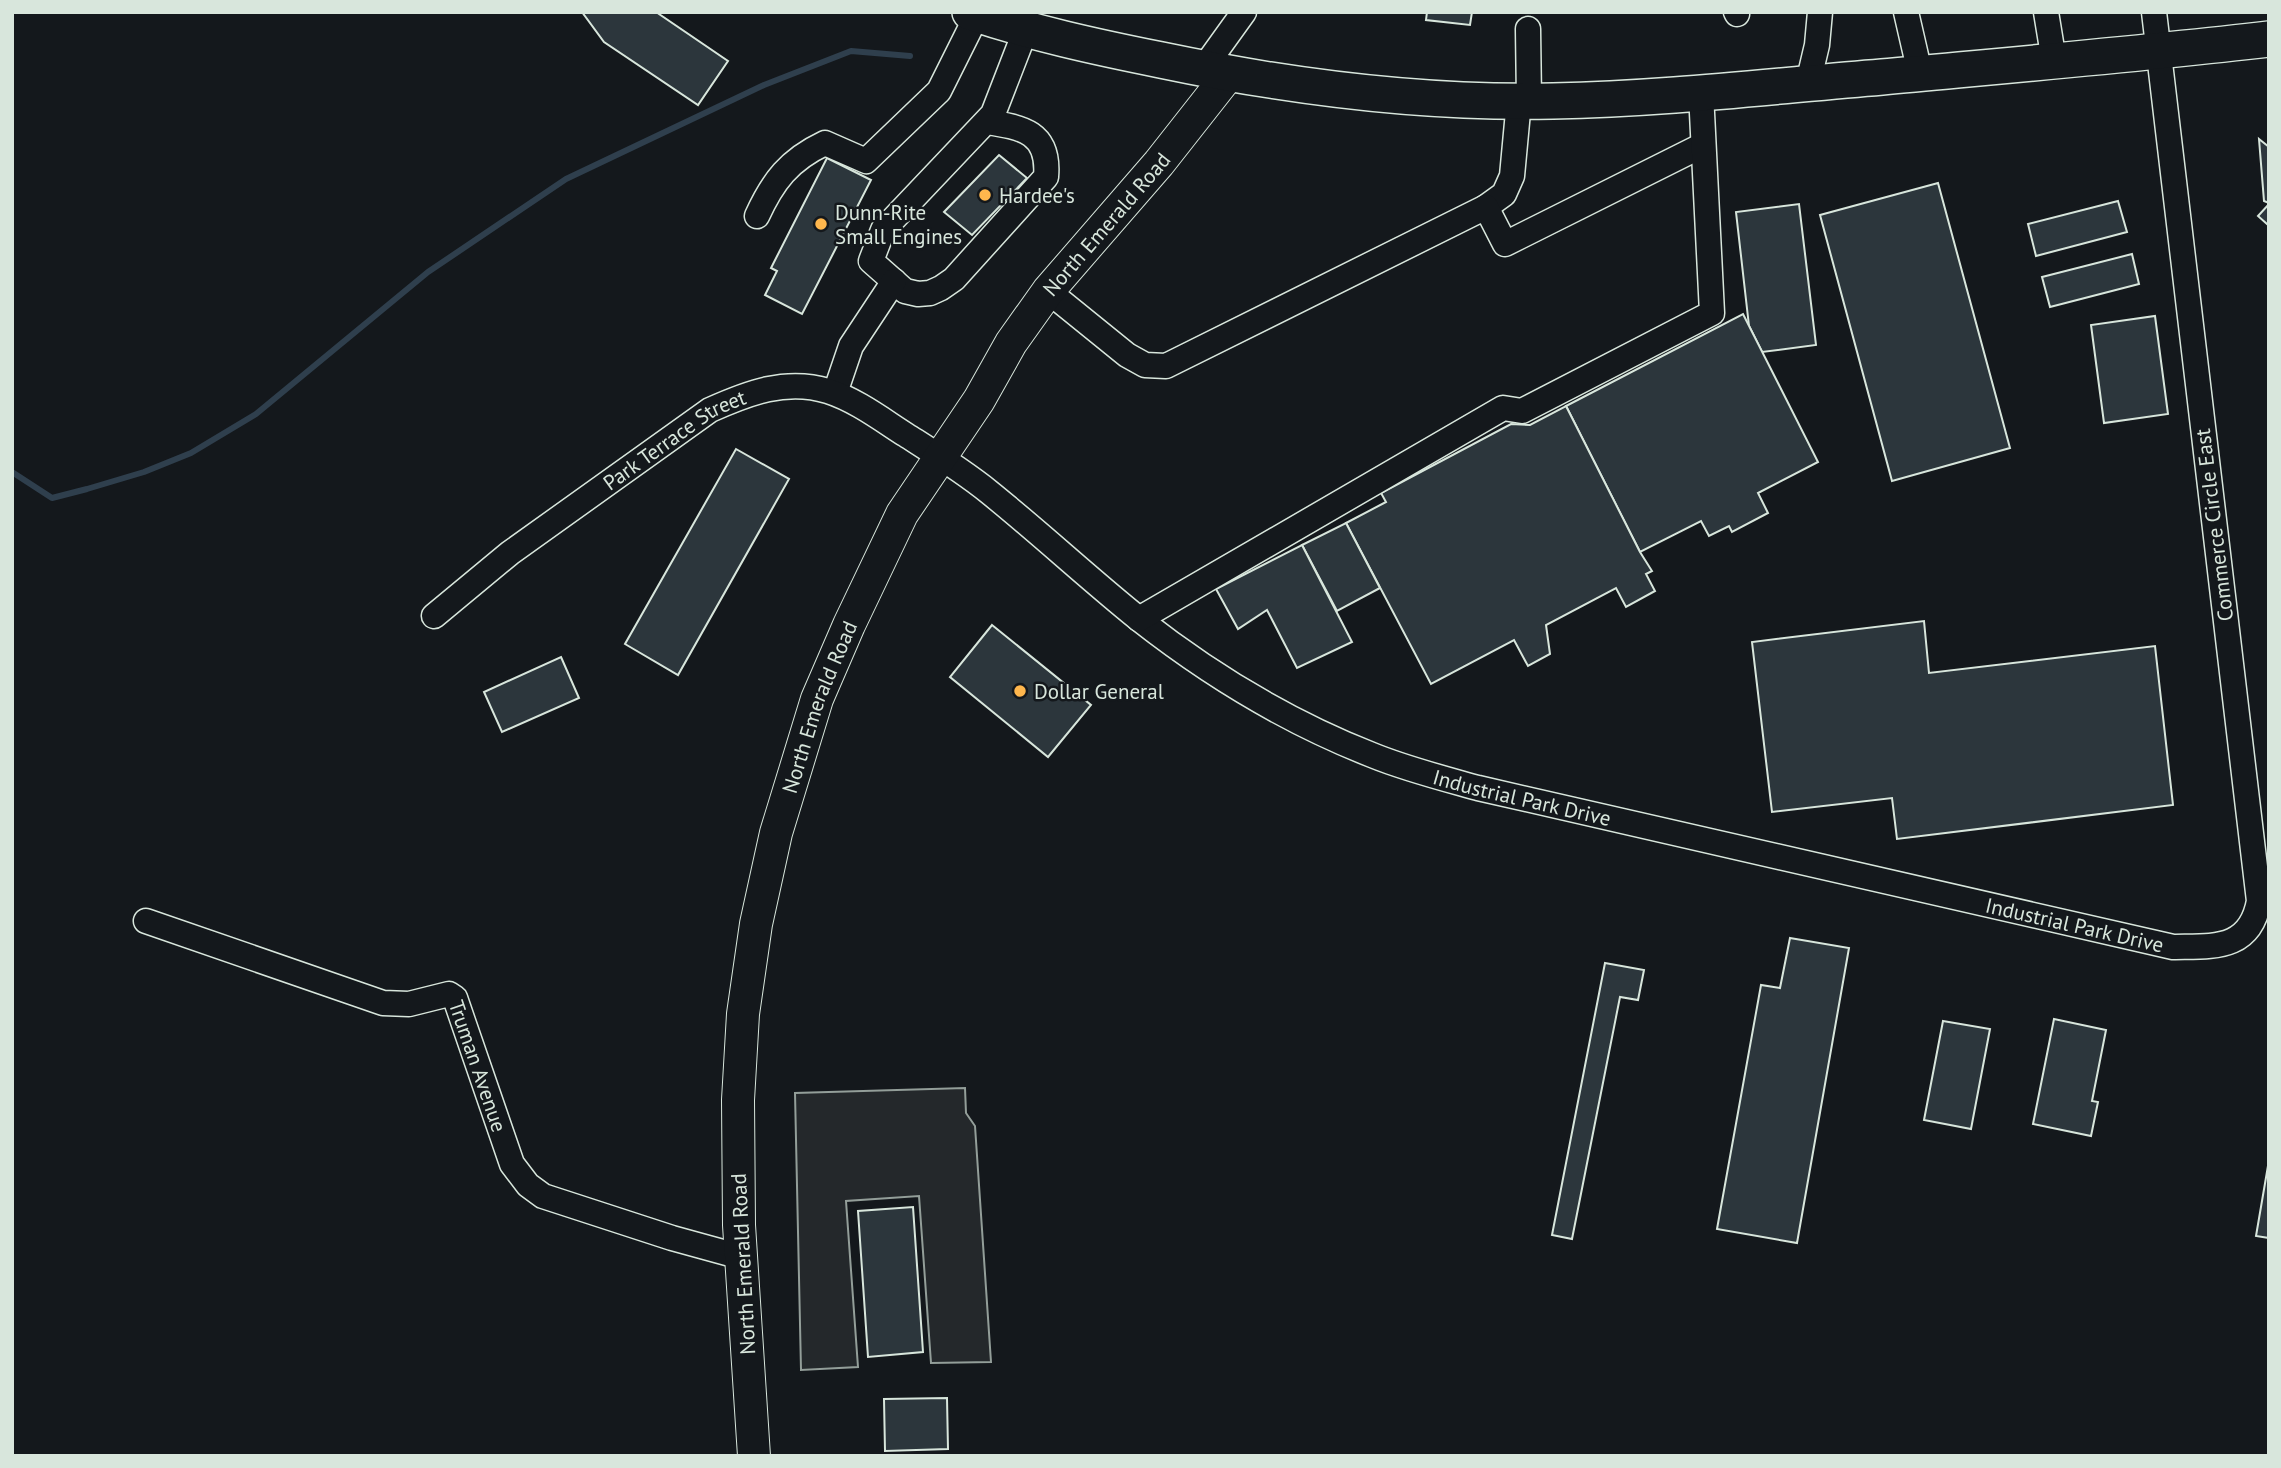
<svg xmlns="http://www.w3.org/2000/svg" width="2281" height="1468" font-family="'PT Sans',sans-serif">
<style>
.parking{fill:#24282b;stroke:#939e99;stroke-width:2}
.lines{fill:none;stroke-linecap:round;stroke-linejoin:round}
.stream{stroke:#2f3f4d;stroke-width:6}
.building{fill:#2c363c;stroke:#d8e6dc;stroke-width:2}
.minor-casing{stroke:#d8e6dc;stroke-width:27}
.major-casing{stroke:#d8e6dc;stroke-width:34}
.highway-casing{stroke:#d8e6dc;stroke-width:38}
.minor{stroke:#14181c;stroke-width:24}
.major{stroke:#14181c;stroke-width:32}
.highway{stroke:#14181c;stroke-width:35}
.poi-dot{fill:#ffb74d;stroke:#14181c;stroke-width:2.5}
.labels{text-anchor:middle;dominant-baseline:central;stroke-width:5;stroke-linejoin:round;paint-order:stroke}
.poi-label{font-size:21px;fill:#d8e6dc;stroke:#14181c;text-anchor:start}
.street-label{font-size:21px;fill:#d8e6dc;stroke:#14181c}
</style>
<rect width="100%" height="100%" fill="#14181c"/>
<!-- parking -->
<polygon class="parking" points="965,1088 966,1113 975,1126 991,1362 931,1363 919,1196 846,1201 858,1367 801,1370 795,1093"/>
<g class="lines">
<!-- stream -->
<polyline class="stream" points="12,472 52,498 87,489 144,472 191,453 256,414 428,272 566,179 764,85 851,51 910,56"/>
</g>
<!-- building -->
<g class="building">
<polygon points="582,12 656,12 728,61 698,105 604,42"/>
<polygon points="1427,12 1472,12 1470,25 1426,20"/>
<polygon points="2259,139 2269,147 2269,203 2264,201"/>
<polygon points="999,155 1027,178 972,235 944,212"/>
<polygon points="827,158 871,180 802,314 765,295 777,271 771,268"/>
<polygon points="1938,183 2010,448 1892,481 1820,215"/>
<polygon points="2118,201 2127,232 2036,256 2028,224"/>
<polygon points="1799,204 1816,345 1762,352 1749,326 1736,212"/>
<polygon points="2269,204 2269,223 2267,224 2258,216"/>
<polygon points="2132,254 2139,284 2050,307 2042,277"/>
<polygon points="1743,314 1818,462 1758,493 1768,513 1732,532 1729,526 1709,536 1701,521 1640,552 1566,406"/>
<polygon points="2155,316 2168,414 2104,423 2091,325"/>
<polygon points="1566,406 1640,552 1652,571 1646,574 1655,591 1626,607 1616,588 1546,625 1550,654 1528,666 1514,640 1431,684 1346,523 1386,502 1381,493 1511,424 1530,425"/>
<polygon points="736,449 789,479 678,675 625,644"/>
<polygon points="1346,523 1380,588 1337,611 1302,545"/>
<polygon points="1302,545 1352,642 1297,668 1267,610 1238,629 1216,589"/>
<polygon points="1924,621 1929,673 2155,646 2173,805 1897,839 1892,798 1772,812 1752,642"/>
<polygon points="992,625 1091,705 1048,757 950,677"/>
<polygon points="561,657 579,698 502,732 484,692"/>
<polygon points="1790,938 1849,948 1797,1243 1717,1229 1761,985 1780,988"/>
<polygon points="1605,963 1644,970 1638,1000 1620,997 1572,1239 1552,1235"/>
<polygon points="2054,1019 2106,1030 2092,1101 2098,1102 2091,1136 2033,1124"/>
<polygon points="1943,1021 1990,1029 1971,1129 1924,1120"/>
<polygon points="2269,1160 2269,1238 2256,1236"/>
<polygon points="913,1207 923,1352 868,1357 858,1211"/>
<polygon points="947,1398 948,1449 885,1451 884,1399"/>
</g>
<g class="lines">
<defs>
<g id="minor">
<polyline points="1736,12 1737,14"/>
<polyline points="1906,12 1920,73"/>
<polyline points="2046,12 2054,61"/>
<polyline points="1528,29 1529,101"/>
<polyline points="1203,69 1244,12"/>
<polyline points="1808,83 1817,45 1820,12"/>
<path d="M986 122C1022 127 1050 132 1046 177L954 279 941 288 930 293 918 294 905 291 871 261 883 230 993 114 1026 29"/>
<polyline points="1486,207 1504,194 1512,176 1519,101"/>
<path d="M757 216C773 181 789 160 825 143L866 161 939 91 977 15"/>
<polyline points="1048,291 1127,355 1145,365 1166,366 1486,207 1505,244 1703,145"/>
<polyline points="835,393 851,346 894,281"/>
<path id="s1" d="M434 616 510 553 710 410C748 393 786 378 828 391 856 400 881 419 906 435 934 453 963 471 989 492 1040 533 1088 578 1139 619 1209 674 1288 722 1372 755 1406 769 1442 778 1478 788L2173 947C2213 946 2250 951 2259 901L2154 12"/>
<polyline points="1139,619 1503,408 1522,411 1712,313 1701,93"/>
<path id="s2" d="M146 921 383 1003 409 1004 449 994 455 998 512 1164 528 1185 543 1196 672 1238 741 1257"/>
</g>
<g id="major">
<path id="s3" d="M754 1456 739 1225 738 1100 743 1014 756 924 776 833 817 699 849 625 902 514 979 400 1011 343 1048 291 1159 163 1229 74"/>
</g>
<path id="highway" d="M970 12C1032 33 1096 47 1161 60 1290 87 1422 104 1553 101 1663 99 1773 86 1882 77 2011 65 2140 54 2269 39"/>
</defs>
<!-- minor casing -->
<use href="#minor" class="minor-casing"/>
<!-- major casing -->
<use href="#major" class="major-casing"/>
<!-- highway casing -->
<use href="#highway" class="highway-casing"/>
<!-- minor -->
<use href="#minor" class="minor"/>
<!-- major -->
<use href="#major" class="major"/>
<!-- highway -->
<use href="#highway" class="highway"/>
</g>
<!-- markers -->
<g class="poi-dot">
<circle cx="985" cy="195" r="7"/>
<circle cx="821" cy="224" r="7"/>
<circle cx="1020" cy="691" r="7"/>
</g>
<g class="labels">
<!-- poi labels -->
<g class="poi-label">
<text x="999" y="195">Hardee's</text>
<text x="835" y="212">Dunn-Rite<tspan x="835" dy="24">Small Engines</tspan></text>
<text x="1034" y="691">Dollar General</text>
</g>
<!-- street labels -->
<g class="street-label">
<text stroke="none"><textPath href="#s3" startOffset="1326">North Emerald Road</textPath></text>
<text stroke="none"><textPath href="#s1" startOffset="299">Park Terrace Street</textPath></text>
<text transform="translate(2214 525) rotate(-97)">Commerce Circle East</text>
<text stroke="none"><textPath href="#s3" startOffset="760">North Emerald Road</textPath></text>
<text stroke="none"><textPath href="#s1" startOffset="1281">Industrial Park Drive</textPath></text>
<text stroke="none"><textPath href="#s1" startOffset="1848">Industrial Park Drive</textPath></text>
<text stroke="none"><textPath href="#s2" startOffset="397">Truman Avenue</textPath></text>
<text transform="translate(743 1264) rotate(-93)">North Emerald Road</text>
</g>
</g>
<!-- border -->
<rect width="2281" height="1468" fill="none" stroke="#d8e6dc" stroke-width="28"/>
</svg>
